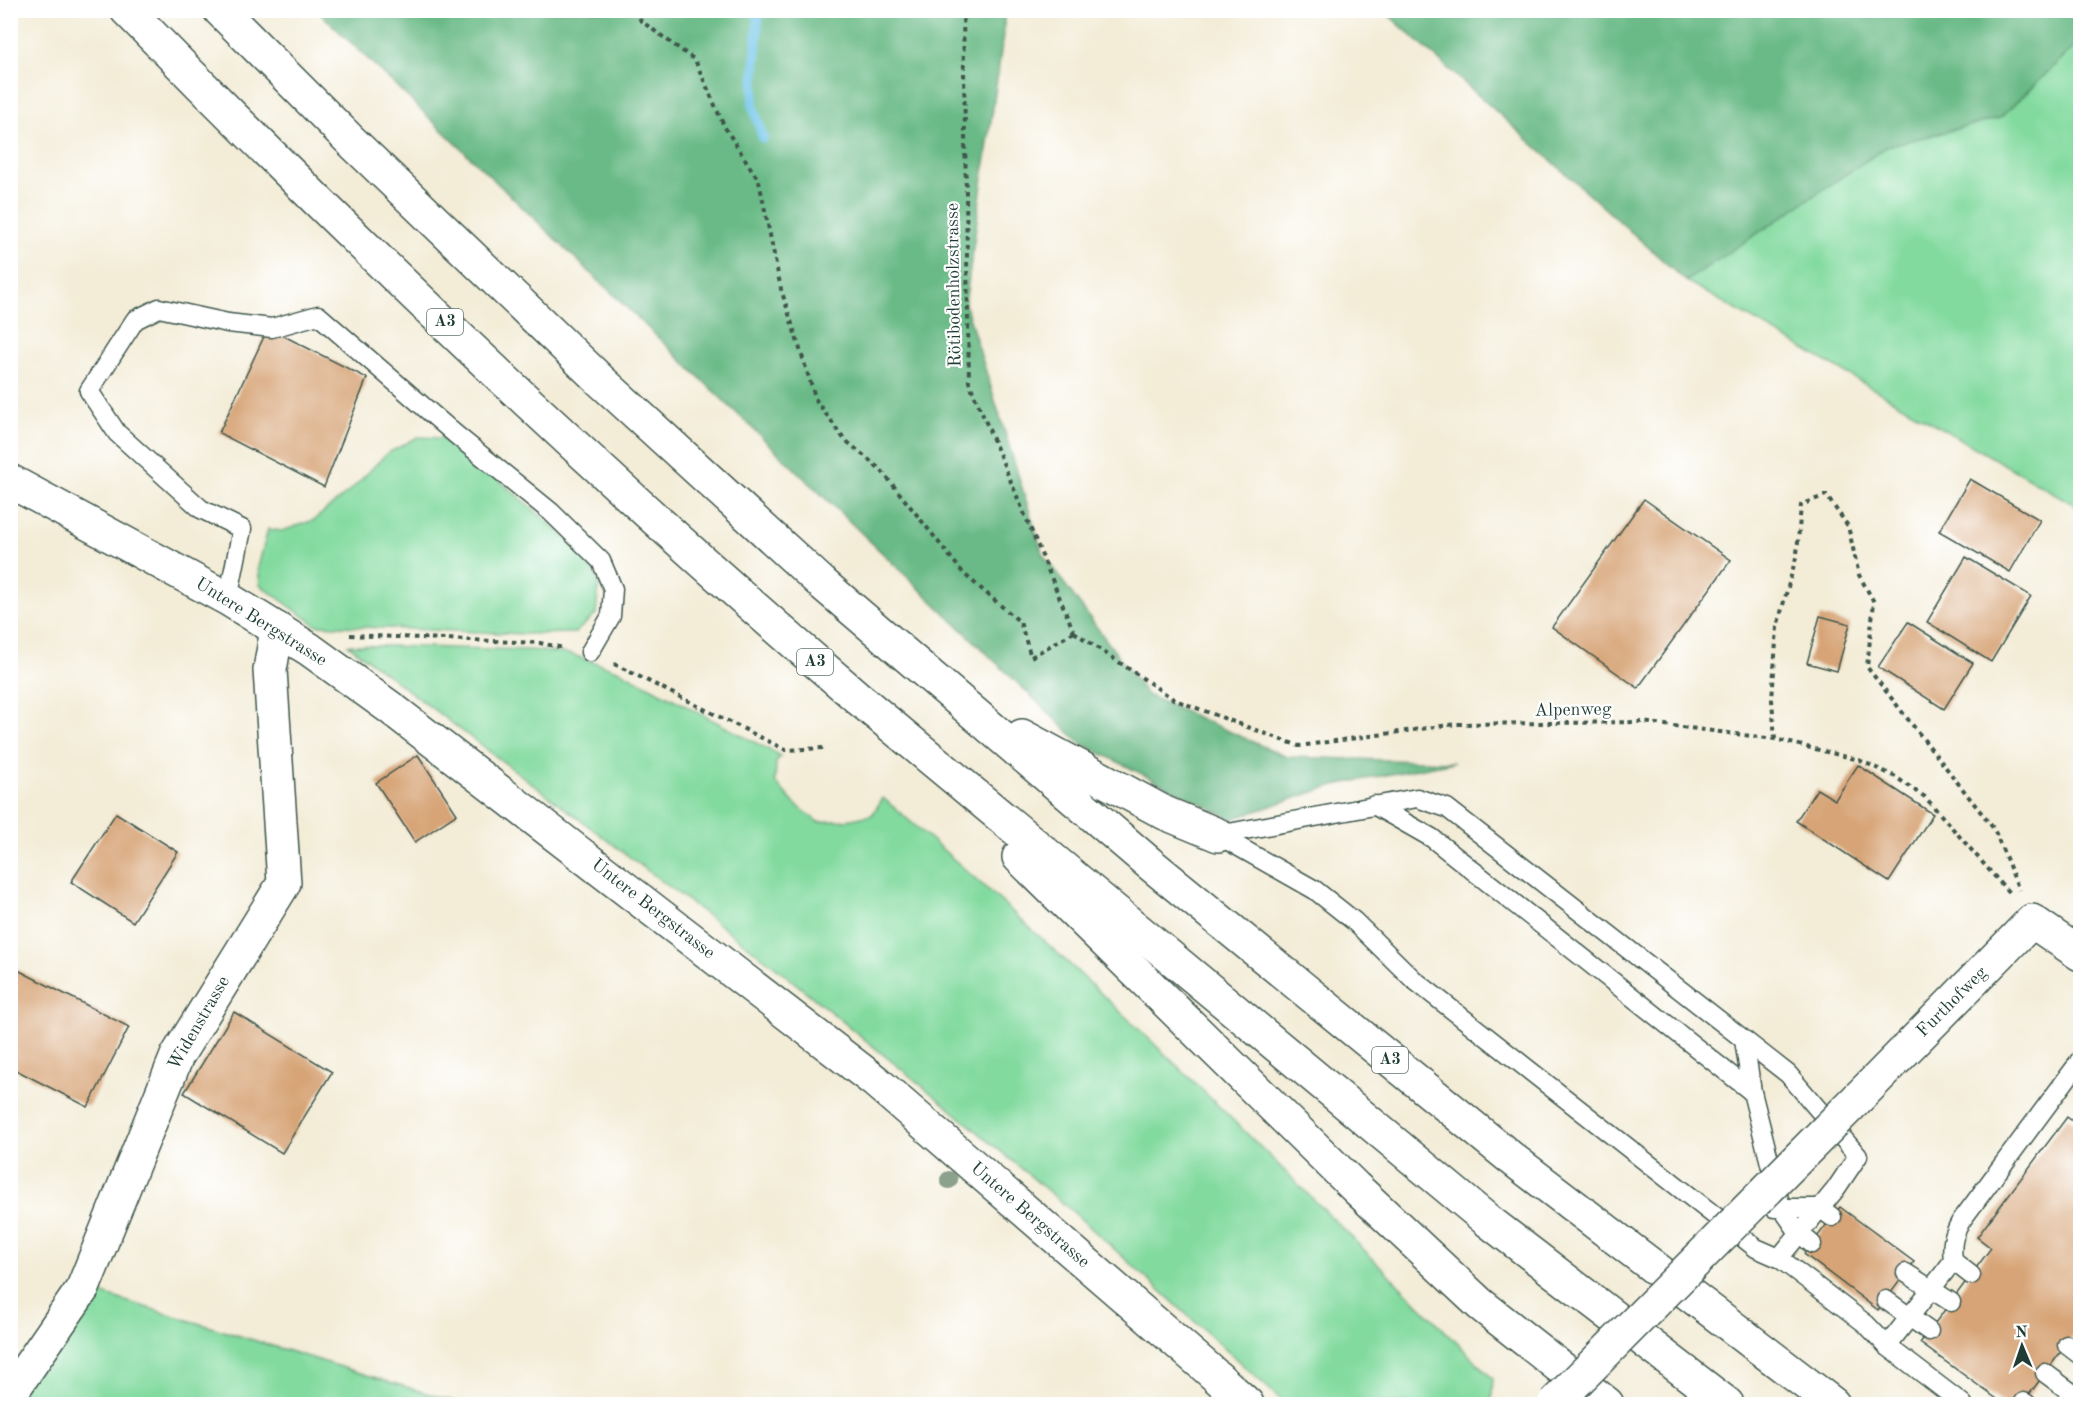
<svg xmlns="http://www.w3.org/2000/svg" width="2091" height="1415" font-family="'Old Standard TT',serif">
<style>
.green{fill:#82da9f;stroke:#508c6a;stroke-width:1.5}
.forest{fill:#69ba86;stroke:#447c5d;stroke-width:1.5}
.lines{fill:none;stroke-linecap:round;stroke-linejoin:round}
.stream{stroke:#6ac3e8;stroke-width:10}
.building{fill:#d7a477}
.lane-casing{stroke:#3f574c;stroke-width:21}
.street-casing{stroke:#3f574c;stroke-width:36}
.secondary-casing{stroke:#3f574c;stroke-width:36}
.highway-casing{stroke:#3f574c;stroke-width:36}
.path{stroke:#3f574c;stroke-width:4;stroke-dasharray:4.5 4.5;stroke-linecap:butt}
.lane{stroke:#fff;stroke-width:18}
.street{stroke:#fff;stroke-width:33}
.secondary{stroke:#fff;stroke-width:33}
.highway{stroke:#fff;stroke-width:33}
.street-bridge-casing{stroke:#3f574c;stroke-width:36;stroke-linecap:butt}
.street-bridge{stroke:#fff;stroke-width:33}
.tree{fill:#8ca18c}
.labels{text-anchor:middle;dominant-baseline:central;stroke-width:4.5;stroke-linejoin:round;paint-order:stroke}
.shield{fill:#fff;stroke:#627771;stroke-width:1.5}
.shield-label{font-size:16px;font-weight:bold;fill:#1f3d34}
.street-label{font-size:18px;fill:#1f3d34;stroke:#fff}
</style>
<rect width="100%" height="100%" fill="#fff"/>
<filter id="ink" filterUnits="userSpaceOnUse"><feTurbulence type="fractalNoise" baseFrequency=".0167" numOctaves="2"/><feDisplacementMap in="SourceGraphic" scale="12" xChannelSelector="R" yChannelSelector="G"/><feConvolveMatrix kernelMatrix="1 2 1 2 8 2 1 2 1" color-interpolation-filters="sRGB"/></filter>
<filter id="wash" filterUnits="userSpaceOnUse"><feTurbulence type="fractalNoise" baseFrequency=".008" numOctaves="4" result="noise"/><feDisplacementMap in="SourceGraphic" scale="24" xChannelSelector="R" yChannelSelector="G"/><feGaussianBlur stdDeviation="1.35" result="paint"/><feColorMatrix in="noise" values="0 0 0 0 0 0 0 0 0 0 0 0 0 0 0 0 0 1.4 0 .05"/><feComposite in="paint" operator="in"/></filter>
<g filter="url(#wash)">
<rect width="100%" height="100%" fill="#f3ecd7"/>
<!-- green -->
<g class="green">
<polygon points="2080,41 2080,508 1686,281 1888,146 2000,118"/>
<polygon points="418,437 443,438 467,452 556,529 586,559 599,583 596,614 575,633 525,634 316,625 260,585 258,567 268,529 282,531 314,520 353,488 386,454"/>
<path d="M348 645 530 650 570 654 620 671 781 756 776 762 775 782 794 803 818 822 847 820 872 815 883 798C1097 980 1295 1180 1493 1379L1491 1404H1286L1072 1211 943 1103 773 965Z"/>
<polygon points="83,1288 462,1404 11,1404"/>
</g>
<!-- forest -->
<g class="forest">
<polygon points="2080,10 2080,41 2000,118 1888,146 1686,281 1384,11"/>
<polygon points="318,11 1004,11 1004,30 965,304 1043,555 1147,695 1287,757 1454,762 1335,785 1232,819 1080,743"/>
</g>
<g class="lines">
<!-- stream -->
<polyline class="stream" points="754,10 758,18 753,106 763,138"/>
</g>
<g id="blocks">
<!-- building -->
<g class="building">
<polygon points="268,328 367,378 324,487 219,433"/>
<polygon points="1970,479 2040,520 2010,572 1939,531"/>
<polygon points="1644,499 1731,560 1638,688 1552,627"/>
<polygon points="1966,557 2031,596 1991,662 1927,622"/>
<polygon points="1820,616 1850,624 1837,671 1807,663"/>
<polygon points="1908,622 1973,663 1944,709 1878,667"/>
<polygon points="418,755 457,814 415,842 376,783"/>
<polygon points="1858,765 1933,814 1889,882 1796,821 1817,789 1835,800"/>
<polygon points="116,813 178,852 133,922 71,882"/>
<polygon points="10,966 129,1027 88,1107 10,1067"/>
<polygon points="234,1012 332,1072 282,1153 184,1093"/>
<polygon points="2067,1117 2080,1127 2080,1326 2022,1404 2004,1404 1920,1343 1991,1248 1977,1237"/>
<polygon points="1840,1207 1914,1262 1878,1310 1804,1254"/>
</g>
</g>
</g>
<g filter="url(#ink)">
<use href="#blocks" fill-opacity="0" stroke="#3f574c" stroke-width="1.5"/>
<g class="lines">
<defs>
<g id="lane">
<polyline points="228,599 242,529 201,509 117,433 89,391 135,320 159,308 228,323 272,328 318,315 455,434 551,512 601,561 613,589 611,616 590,652"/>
<polyline points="1374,805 1432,838 1752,1092 1781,1207 1799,1233 1812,1244"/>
<polyline points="1218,835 1315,890 1354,921 1413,979 1756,1248 1779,1258 1866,1324 1887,1346 1963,1404"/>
<polyline points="1218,835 1417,798 1447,808 1788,1074 1858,1156 1835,1190 1779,1258"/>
<polyline points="1744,1040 1752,1092"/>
<polyline points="1774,1208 1820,1208 1832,1217"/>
<polyline points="1953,1261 1971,1275"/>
<polyline points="1906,1273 1951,1302"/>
<polyline points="1886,1300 1929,1331"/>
<polyline points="2067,1345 2080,1355"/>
<path d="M1887 1346 1953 1261C1951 1245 1953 1235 1961 1221L2080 1061"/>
<polyline points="2045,1373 2080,1399"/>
<polyline points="2024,1402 2027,1404"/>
</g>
<g id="street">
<polyline points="1873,1083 2032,921 2080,954"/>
<polyline points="10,1394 83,1288 177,1056 284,883 270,670 277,629"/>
</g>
<polyline id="secondary" points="10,481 228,599 309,649 392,709 875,1081 1207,1368 1247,1404"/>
<g id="highway">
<path d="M127 10C361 249 604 480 858 698L1487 1220 1727 1404"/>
<polyline points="220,10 351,141 600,380 824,585 1149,863 1511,1158 1833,1404"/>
<polyline points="1022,736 1165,813 1218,835"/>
<polyline points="1019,857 1355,1187 1480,1304 1607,1404"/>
</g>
</defs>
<!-- lane casing -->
<use href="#lane" class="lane-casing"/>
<!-- street casing -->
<use href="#street" class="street-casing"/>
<!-- secondary casing -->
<use href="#secondary" class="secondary-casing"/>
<!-- highway casing -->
<use href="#highway" class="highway-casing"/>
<!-- path -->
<g class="path">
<polyline points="635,10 641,21 695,60 724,126 759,181 781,289 816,400 844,439 881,470 964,574 1020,622 1031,657 1074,632"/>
<polyline points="963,10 969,382 1074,632"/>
<polyline points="1074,632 1175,700 1299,746 1456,724 1642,722 1775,739 1859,760 1894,776 1925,797 2011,895"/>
<polyline points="350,635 540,643 564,648"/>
<polyline points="614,664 786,750 824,748"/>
<polyline points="1775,739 1772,700 1777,627 1797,554 1801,505 1826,495 1848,526 1859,575 1874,602 1867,667 1994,829 2019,890"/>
</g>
<!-- lane -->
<use href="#lane" class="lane"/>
<!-- street -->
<use href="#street" class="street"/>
<!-- secondary -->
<use href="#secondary" class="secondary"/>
<!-- highway -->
<use href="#highway" class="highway"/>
<defs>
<polyline id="street-bridge" points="1554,1404 1873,1083"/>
</defs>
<!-- street-bridge casing -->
<use href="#street-bridge" class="street-bridge-casing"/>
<!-- street-bridge -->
<use href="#street-bridge" class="street-bridge"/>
</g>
<!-- trees -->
<circle class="tree" cx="949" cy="1180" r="9"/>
</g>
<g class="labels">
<!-- shield labels -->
<g class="shield">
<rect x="427" y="309" width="36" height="26" rx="4.5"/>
<rect x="797" y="649" width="36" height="26" rx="4.5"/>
<rect x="1372" y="1047" width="36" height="26" rx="4.5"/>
</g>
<g class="shield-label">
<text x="445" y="322">A3</text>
<text x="815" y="662">A3</text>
<text x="1390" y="1060">A3</text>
</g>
<!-- street labels -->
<g class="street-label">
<text transform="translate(954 285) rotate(-91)">Rötibodenholzstrasse</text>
<text transform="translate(261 622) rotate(32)">Untere Bergstrasse</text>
<text transform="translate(1573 710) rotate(-1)">Alpenweg</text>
<text transform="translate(653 909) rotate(38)">Untere Bergstrasse</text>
<text transform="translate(1952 1002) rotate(-45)">Furthofweg</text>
<text transform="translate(199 1023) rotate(-60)">Widenstrasse</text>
<text transform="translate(1030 1215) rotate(41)">Untere Bergstrasse</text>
</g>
</g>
<!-- margin -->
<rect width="2091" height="1415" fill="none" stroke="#fff" stroke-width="36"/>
<!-- north arrow -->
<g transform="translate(2022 1346) rotate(358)" stroke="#ffffff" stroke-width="4.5" paint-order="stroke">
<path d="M0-4.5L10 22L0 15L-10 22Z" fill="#1f3d34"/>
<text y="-9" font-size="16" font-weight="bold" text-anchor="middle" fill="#1f3d34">N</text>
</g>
</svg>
